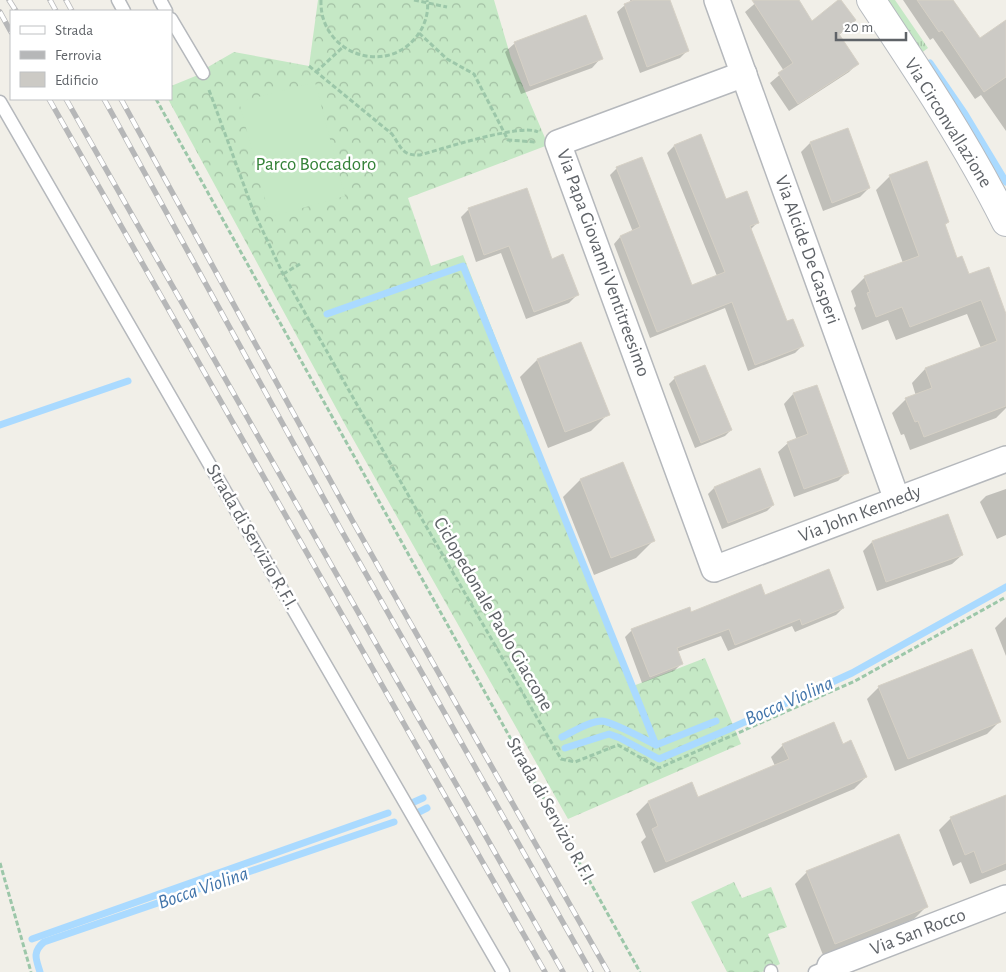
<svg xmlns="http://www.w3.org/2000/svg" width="1006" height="972" font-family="'Alegreya Sans',sans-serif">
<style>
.grass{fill:url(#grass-tufts)}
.forest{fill:url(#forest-crowns)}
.pitch{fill:#c5e8c5}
.shadow{fill:#0003}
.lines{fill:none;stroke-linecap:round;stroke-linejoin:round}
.stream{stroke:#aadaff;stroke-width:7}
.building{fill:#cccac5;stroke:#d6d1c6}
.lane-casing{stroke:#b5b8bc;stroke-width:15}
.street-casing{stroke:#b5b8bc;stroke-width:28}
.secondary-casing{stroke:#b6babf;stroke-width:30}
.path{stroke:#9cc7a9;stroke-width:3;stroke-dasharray:5 2.5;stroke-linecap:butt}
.lane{stroke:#fff;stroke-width:12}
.street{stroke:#fff;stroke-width:25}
.secondary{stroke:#fff;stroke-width:28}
.rail-casing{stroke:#b6b7b8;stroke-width:5.5}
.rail{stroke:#fff;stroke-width:4;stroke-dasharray:11;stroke-linecap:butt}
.labels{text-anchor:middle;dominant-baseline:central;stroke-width:5;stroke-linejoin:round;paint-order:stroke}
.street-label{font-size:19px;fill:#5f6368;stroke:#fff}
.park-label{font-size:19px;fill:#348238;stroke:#fff}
.water-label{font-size:20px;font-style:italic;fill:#4174aa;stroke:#fff}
</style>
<defs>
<pattern id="grass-tufts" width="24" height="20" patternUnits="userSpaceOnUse" patternTransform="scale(1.25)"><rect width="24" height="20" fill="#c5e8c5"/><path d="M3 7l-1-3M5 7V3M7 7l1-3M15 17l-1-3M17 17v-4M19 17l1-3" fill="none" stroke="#a3c0a4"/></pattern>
<pattern id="forest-crowns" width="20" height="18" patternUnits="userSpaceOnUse" patternTransform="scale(1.25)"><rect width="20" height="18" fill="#c5e8c5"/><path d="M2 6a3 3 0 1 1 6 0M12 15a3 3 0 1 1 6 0" fill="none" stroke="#a3c0a4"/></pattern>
</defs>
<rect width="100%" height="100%" fill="#f1efe8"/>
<!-- grass -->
<polygon class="grass" points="884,0 895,0 928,48 920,54"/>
<!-- forest -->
<g class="forest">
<polygon points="318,0 494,0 511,58 548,145 408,198 431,266 463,255 633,686 705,658 741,744 568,819 348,430 168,99 171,99 171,86 203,73 208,67 234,52 309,66"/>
<polygon points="734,882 742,898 771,887 787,927 768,934 780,964 762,972 727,972 691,902"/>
</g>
<!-- pitch -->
<polygon class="pitch" points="315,82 345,196 270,217 239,102"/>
<!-- shadow -->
<g class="shadow">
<polygon points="630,0 669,0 688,50 680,58 640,73 617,12 625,5 631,3"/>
<polygon points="759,0 797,0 812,23 855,20 839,35 857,64 849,72 789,111 770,83 784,71 745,12"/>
<polygon points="903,0 953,0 979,40 1006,33 1006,131 981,95 975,99 933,38 930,40"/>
<polygon points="515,43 601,58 592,68 521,94 505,52"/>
<polygon points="847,129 869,188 860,197 823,211 801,152 810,143"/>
<polygon points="674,146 725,200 758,222 751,229 787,323 802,346 795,353 748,371 725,308 650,338 614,244 620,237 633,232 610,175 617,168 691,286 717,276 667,153"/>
<polygon points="890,176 948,222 944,226 957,259 968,276 1006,317 1006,408 996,418 910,450 904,434 901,435 892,413 906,399 916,396 912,383 925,369 981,348 967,314 896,340 888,320 862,330 854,308 856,306 851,291 865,277 903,263 876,190"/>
<polygon points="469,209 551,260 577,295 569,303 526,319 501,253 476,262 461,217"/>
<polygon points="581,343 608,414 591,431 548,448 520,377 537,360"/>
<polygon points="675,378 731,430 725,436 695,448 669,384"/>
<polygon points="816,386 847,472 838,481 794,497 778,452 788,443 797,440 784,404 793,394"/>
<polygon points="623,463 653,541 636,558 594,575 563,497 580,480"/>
<polygon points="759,470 773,505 767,511 722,529 708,494 714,488"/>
<polygon points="1006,489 1006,535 997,539 980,502 986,496"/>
<polygon points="947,515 962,555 952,564 877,591 863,551 872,542"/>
<polygon points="765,596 843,608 836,615 795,632 792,626 728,651 721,636 677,652 681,664 674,671 642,683 625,637 632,630 691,614"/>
<polygon points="1006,617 1006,656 995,628"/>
<polygon points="879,687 999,722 987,734 895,771 867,699"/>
<polygon points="783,745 843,745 866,777 854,789 654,873 641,842 646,837 636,814 648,802 691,784 697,799 775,766 771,757"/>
<polygon points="1006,796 1006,870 970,884 961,862 953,866 939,830 951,818"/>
<polygon points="807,872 926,907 914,919 823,955 795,884"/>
</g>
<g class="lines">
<!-- stream -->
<g class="stream">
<polyline points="930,63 965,114 1006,182"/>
<polyline points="327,314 463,266 656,745"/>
<polyline points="0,425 128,381"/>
<path d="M562 737C573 732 589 721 602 721 613 722 644 739 656 745L716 721"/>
<polyline points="565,748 609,734 620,738 659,759 727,730 852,673 1006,587"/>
<polyline points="414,802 423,798"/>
<polyline points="419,812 427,808"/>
<polyline points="32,939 388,813"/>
<path d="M40 972C36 959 32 952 44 942L394 822"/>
</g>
</g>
<!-- building -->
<g class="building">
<polygon points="634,0 670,0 689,51 647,67 624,4"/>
<polygon points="752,0 799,0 812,21 838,0 841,0 856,20 839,34 859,64 798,104 778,73 793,63"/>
<polygon points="917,0 953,0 980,38 1006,20 1006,77 984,92 942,30 939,32"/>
<polygon points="586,15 603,59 530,86 514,42"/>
<polygon points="848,128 870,188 832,203 810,142"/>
<polygon points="701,134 726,199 747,191 759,223 750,226 787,321 793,319 804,346 755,365 732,302 657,332 620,236 640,227 616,167 642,157 692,285 725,272 674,145"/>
<polygon points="927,161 949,222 945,224 957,258 962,256 969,274 989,267 1006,314 1006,406 924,437 918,421 915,422 905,398 932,388 925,368 997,341 981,300 910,327 902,307 876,317 867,293 870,292 864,276 919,256 889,175"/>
<polygon points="527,188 552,259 563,254 579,295 534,312 509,246 484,255 468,208"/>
<polygon points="581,342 610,415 565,432 537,359"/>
<polygon points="705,365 732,430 701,443 674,377"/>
<polygon points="817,385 849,473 804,489 787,442 808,434 793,393"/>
<polygon points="623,462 655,541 611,558 580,479"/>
<polygon points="760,468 774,505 728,523 714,487"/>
<polygon points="948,514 963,555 886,582 872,541"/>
<polygon points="829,569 844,608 802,625 800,619 735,645 729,629 677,648 683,664 650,677 631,629 690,607 691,612 761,584 765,595"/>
<polygon points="972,649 1001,722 908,759 878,686"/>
<polygon points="834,722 843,744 851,740 867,777 666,862 652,829 658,826 648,801 692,782 698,797 789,759 782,744"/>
<polygon points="1006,795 1006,863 982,873 974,851 965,855 950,817"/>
<polygon points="899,834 928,907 835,944 806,871"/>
</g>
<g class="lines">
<defs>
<g id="lane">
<polyline points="118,0 124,11"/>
<polyline points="160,0 166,11"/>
<polyline points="171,19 203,73"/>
<polyline points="0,102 503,972"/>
<polyline points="771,971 771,972"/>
<polyline points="815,972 830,966"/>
</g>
<g id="street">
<polyline points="717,0 897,500"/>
<polyline points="744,74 558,143 714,569 1006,459"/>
<polyline points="830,966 1006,898"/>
</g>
<path id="secondary" d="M871 0C919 72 967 144 1006 222"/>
</defs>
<!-- lane casing -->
<use href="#lane" class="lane-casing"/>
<!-- street casing -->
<use href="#street" class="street-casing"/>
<!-- secondary casing -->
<use href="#secondary" class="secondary-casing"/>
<!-- path -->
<g class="path">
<path d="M321 0C319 56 392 79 421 30 426 21 429 10 427 0"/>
<polyline points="414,0 447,7"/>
<polyline points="419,33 447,59 474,74 508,140 535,142"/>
<path d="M309 66 392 134C401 147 402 156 420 155 442 149 521 123 538 132"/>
<polyline points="316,72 343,47"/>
<polyline points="209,90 253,210 283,274 419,514 561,759 575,762 618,745 659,768 855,681 1006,597"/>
<polyline points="156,99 640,972"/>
<polyline points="283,274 300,264"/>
<polyline points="0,863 31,972"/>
</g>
<!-- lane -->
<use href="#lane" class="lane"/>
<!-- street -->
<use href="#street" class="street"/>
<!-- secondary -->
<use href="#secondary" class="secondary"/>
<defs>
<g id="rail">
<polyline points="9,0 16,11"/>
<polyline points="50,0 56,11"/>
<polyline points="66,0 72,11"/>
<polyline points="0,12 11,32"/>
<polyline points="49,99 545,972"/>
<polyline points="66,99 563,972"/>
<polyline points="104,99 340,528 591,972"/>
<polyline points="121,99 352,520 608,972"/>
</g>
</defs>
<!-- rail casing -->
<use href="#rail" class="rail-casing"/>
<!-- rail -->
<use href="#rail" class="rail"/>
</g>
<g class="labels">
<!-- street labels -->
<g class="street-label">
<text transform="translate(948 123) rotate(58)">Via Circonvallazione</text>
<text transform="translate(807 250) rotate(70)">Via Alcide De Gasperi</text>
<text transform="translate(603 263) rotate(70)">Via Papa Giovanni Ventitreesimo</text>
<text transform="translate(860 514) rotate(-21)">Via John Kennedy</text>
<text transform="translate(252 537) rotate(60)">Strada di Servizio R.F.I.</text>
<text transform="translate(493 614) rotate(60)">Ciclopedonale Paolo Giaccone</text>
<text transform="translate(551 811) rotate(61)">Strada di Servizio R.F.I.</text>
<text transform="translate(918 932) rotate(-21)">Via San Rocco</text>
</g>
<!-- park labels -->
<g class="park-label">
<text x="316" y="164">Parco Boccadoro</text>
</g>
<!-- water labels -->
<g class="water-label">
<text transform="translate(789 701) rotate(-24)">Bocca Violina</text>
<text transform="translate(203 888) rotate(-19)">Bocca Violina</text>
</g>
</g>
<!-- legend -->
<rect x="10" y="10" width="162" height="90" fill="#ffffff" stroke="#bfc1c3"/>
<rect x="20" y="26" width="25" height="8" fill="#ffffff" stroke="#bfc1c3"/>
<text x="55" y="35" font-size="15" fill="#5f6368">Strada</text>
<rect x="20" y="51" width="25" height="8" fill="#b6b7b8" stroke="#bfc1c3"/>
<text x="55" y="60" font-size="15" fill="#5f6368">Ferrovia</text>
<rect x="20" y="72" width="25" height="15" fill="#cccac5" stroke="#bfc1c3"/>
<text x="55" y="85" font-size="15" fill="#5f6368">Edificio</text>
<!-- scale -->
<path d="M836 32v8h70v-8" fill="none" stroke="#5f6368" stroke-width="2.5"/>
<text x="844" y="32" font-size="15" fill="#5f6368" stroke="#ffffff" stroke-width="4" paint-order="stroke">20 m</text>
</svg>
